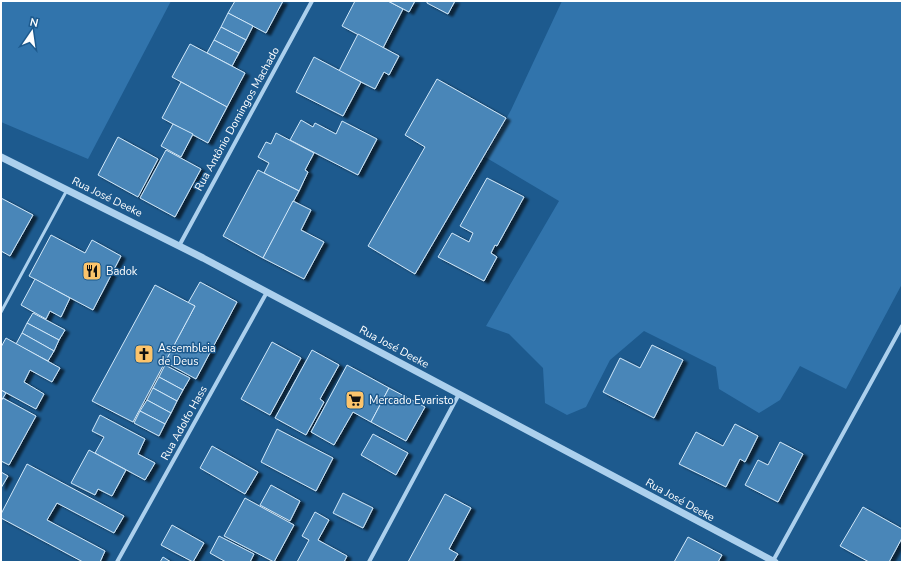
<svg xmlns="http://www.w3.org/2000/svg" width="903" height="563" font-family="'Nunito Sans',sans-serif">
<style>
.green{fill:#3174ac}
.building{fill:#4a86b8;stroke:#d1e8f9;filter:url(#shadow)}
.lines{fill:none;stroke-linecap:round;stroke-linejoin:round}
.service{stroke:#acd0ed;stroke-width:3}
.minor{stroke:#acd0ed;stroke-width:4}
.tertiary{stroke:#acd0ed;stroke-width:7}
.labels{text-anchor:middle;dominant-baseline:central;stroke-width:3;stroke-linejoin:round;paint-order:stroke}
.street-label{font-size:11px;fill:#fff;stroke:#1d5a8e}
.poi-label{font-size:11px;fill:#fff;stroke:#1d5a8e;text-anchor:start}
</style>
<defs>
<filter id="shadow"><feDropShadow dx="4.5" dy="2.5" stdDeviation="1" flood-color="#0009"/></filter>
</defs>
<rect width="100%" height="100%" fill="#1d5a8e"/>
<!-- green -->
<g class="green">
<polygon points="1,1 171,1 88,159 1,122"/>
<polygon points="562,1 902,1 902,284 846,389 800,366 780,400 759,413 719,389 716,367 644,331 610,360 586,407 567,415 545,403 543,368 509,334 486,326 559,201 485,157 511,110"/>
</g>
<!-- building -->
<g class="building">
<polygon points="235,1 283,1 266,33 228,13"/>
<polygon points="355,1 388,1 403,9 383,48 342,26"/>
<polygon points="388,1 415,1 409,12"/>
<polygon points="427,1 455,1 448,14 427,3"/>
<polygon points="228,13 253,26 246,40 221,27"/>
<polygon points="221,27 246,40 239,53 214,40"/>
<polygon points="358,34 399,56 389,75 384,72 375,89 339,71"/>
<polygon points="214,40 239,53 232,66 207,53"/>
<polygon points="190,44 245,73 227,107 172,77"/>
<polygon points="314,57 361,82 343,116 296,92"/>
<polygon points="437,79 506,118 415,274 368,246 425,147 405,135"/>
<polygon points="181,82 227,107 208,143 162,118"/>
<polygon points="301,120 313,127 315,123 336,134 342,121 377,139 358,175 290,140"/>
<polygon points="173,124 193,134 181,157 161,146"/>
<polygon points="276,133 314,153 305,170 308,172 299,191 264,173 269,163 258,157 266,142 271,144"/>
<polygon points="118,137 158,159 138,197 98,175"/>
<polygon points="166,150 201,169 175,217 140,198"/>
<polygon points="258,170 299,191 263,258 223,236"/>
<polygon points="487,178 524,197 497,246 495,245 491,253 497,257 484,281 438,257 452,233 469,242 473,233 460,226"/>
<polygon points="1,198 33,215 10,256 1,251"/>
<polygon points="293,201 311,210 301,230 324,242 304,279 263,258"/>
<polygon points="51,235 85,253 92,240 121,256 93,310 29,276"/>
<polygon points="35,279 70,298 61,317 50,311 46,319 21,305"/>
<polygon points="200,282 237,302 196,379 165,362 195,306 188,303"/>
<polygon points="155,285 195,306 133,422 92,401"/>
<polygon points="33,313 65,330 59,340 27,323"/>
<polygon points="27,323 59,340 54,351 22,333"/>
<polygon points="22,333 54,351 48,361 16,344"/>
<polygon points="6,338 60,368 52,382 30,370 24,382 44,394 36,409 1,390 1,347"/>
<polygon points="272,342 301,358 270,415 241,399"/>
<polygon points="652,345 683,360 654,418 603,392 620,358 640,368"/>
<polygon points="312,350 339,365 320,399 324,402 306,435 275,418"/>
<polygon points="165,365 190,378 183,390 159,377"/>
<polygon points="347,365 389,388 371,422 353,412 334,445 311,432"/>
<polygon points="159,377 183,390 177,401 153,388"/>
<polygon points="153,388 177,401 171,413 147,400"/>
<polygon points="389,388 425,407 406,441 371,422"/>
<polygon points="1,390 6,393 1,401"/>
<polygon points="3,398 36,416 9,465 1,461 1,401"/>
<polygon points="147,400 171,413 165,424 140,411"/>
<polygon points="140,411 165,424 159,436 134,423"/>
<polygon points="100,415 145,439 138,454 155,463 145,480 95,453 104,437 92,431"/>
<polygon points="735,424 758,436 745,462 740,459 726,487 679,464 696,432 723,446"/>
<polygon points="277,429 333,458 316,491 261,462"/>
<polygon points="373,434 408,453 396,475 361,455"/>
<polygon points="780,442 803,454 778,502 745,485 758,460 768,465"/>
<polygon points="212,446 258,472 245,494 200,468"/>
<polygon points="89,450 126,470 112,496 98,489 95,495 71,483"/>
<polygon points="27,464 124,516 114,533 57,503 47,520 105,551 100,562 83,562 1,518 1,514"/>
<polygon points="1,472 8,476 1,488"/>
<polygon points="271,485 300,501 290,521 260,505"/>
<polygon points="343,493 373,508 363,528 333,513"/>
<polygon points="445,494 471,508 449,549 458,554 453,562 408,562"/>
<polygon points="245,498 294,525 274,562 224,536"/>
<polygon points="863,507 902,529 902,538 889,562 869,562 840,546"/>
<polygon points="315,512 329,520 318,540 347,556 344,562 297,562 309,540 302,536"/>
<polygon points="172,525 204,543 193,562 161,545"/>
<polygon points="219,536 254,554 250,562 226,562 210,553"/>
<polygon points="688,537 722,555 718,562 674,562"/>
<polygon points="163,557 171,562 160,562"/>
</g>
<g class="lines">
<!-- service -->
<polyline class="service" points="1,312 67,190"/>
<!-- minor -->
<g class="minor">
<polyline points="179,246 312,1"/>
<polyline points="773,561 902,326"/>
<polyline points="117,562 267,292"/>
<polyline points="369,562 459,394"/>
</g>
<!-- tertiary -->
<polyline class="tertiary" points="1,157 203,258 775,562"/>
</g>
<!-- icons -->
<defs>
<symbol id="restaurant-square" viewBox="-11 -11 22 22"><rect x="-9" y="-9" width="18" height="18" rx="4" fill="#fcc46b" stroke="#1d5a8e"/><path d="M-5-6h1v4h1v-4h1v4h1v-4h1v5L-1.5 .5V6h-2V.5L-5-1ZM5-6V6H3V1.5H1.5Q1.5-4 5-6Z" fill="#111"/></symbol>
<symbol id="church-square" viewBox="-11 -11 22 22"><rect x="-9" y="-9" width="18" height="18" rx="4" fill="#fcc46b" stroke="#1d5a8e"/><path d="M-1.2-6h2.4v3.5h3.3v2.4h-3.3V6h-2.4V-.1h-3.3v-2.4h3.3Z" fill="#111"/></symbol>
<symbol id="supermarket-square" viewBox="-11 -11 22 22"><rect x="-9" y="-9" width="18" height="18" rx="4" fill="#fcc46b" stroke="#1d5a8e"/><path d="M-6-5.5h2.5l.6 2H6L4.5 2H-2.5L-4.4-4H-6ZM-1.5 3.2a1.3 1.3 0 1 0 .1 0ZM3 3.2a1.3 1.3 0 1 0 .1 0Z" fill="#111"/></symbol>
</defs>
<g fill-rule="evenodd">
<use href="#restaurant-square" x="81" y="260" width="22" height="22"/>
<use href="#church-square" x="133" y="343" width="22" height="22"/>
<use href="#supermarket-square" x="344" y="389" width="22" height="22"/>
</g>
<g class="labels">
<!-- street labels -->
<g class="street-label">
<text transform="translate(237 119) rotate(-61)">Rua Antônio Domingos Machado</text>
<text transform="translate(107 197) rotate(26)">Rua José Deeke</text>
<text transform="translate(394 347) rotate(28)">Rua José Deeke</text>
<text transform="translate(184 423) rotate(-61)">Rua Adolfo Hass</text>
<text transform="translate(680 500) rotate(29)">Rua José Deeke</text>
</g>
<!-- poi labels -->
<g class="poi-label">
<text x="106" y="271">Badok</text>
<text x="158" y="348">Assembleia<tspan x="158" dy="13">de Deus</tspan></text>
<text x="369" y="400">Mercado Evaristo</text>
</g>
</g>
<!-- border -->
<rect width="903" height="563" fill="none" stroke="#ffffff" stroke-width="4"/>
<!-- north arrow -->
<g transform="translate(32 32) rotate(13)" stroke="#1d5a8e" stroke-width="3" paint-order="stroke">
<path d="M0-3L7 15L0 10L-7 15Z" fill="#ffffff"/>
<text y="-6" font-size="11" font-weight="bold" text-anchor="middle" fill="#ffffff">N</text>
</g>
</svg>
